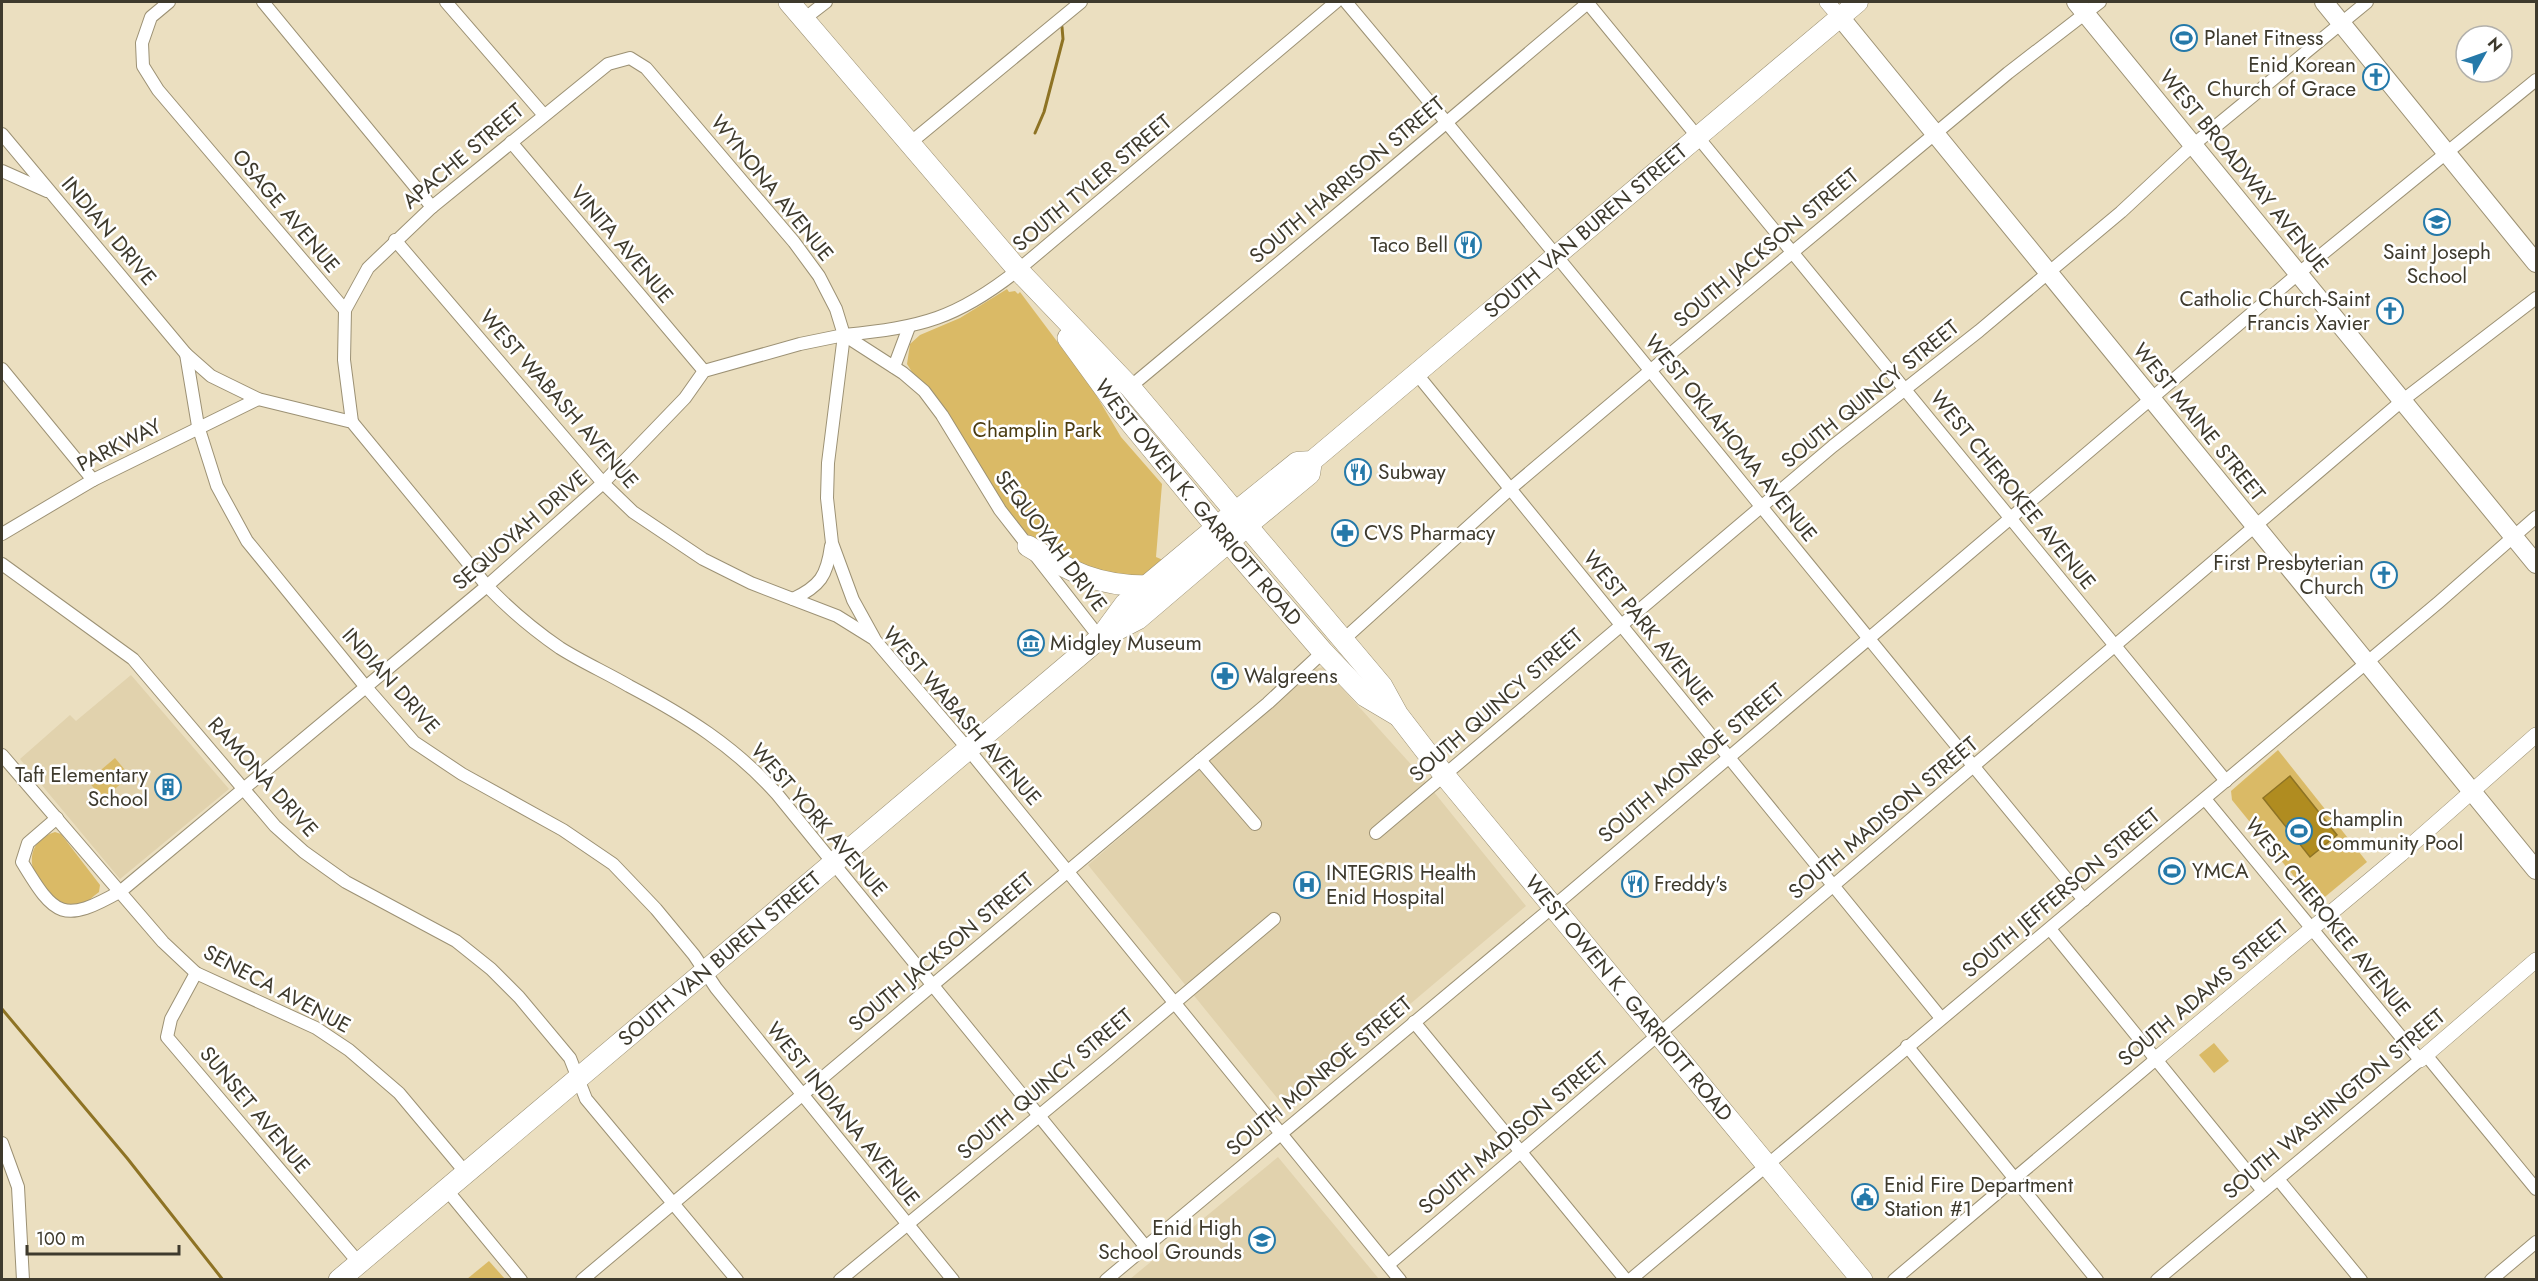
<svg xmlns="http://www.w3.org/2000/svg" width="2538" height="1281" font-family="Jost,sans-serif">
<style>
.built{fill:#e1d2ad}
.green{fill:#daba66}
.water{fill:#b08c20;stroke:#8e7324;stroke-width:1.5}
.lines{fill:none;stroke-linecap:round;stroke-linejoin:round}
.stream{stroke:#8e7324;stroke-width:3}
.minor-casing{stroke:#9c9174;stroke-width:14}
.tertiary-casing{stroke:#9c9174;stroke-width:16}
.secondary-casing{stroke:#9c9174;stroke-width:20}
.primary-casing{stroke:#9c9174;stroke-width:21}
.trunk-casing{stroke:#9c9174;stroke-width:22}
.minor{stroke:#fff;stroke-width:12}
.tertiary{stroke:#fff;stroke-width:15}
.secondary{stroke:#fff;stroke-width:18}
.primary{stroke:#fff;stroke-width:20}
.trunk{stroke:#fff;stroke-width:21}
.labels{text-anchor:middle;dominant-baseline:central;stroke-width:5;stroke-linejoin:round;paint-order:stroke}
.poi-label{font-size:21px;fill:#3e3a2d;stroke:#fff;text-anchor:start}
.street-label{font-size:21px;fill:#3e3a2d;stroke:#fff}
.park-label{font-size:21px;fill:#4a3b10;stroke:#fff}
</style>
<rect width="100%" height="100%" fill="#ebdfc0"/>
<!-- built -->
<g class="built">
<polygon points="1323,667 1417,771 1526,906 1286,1109 1088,865 1315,669"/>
<polygon points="131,675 229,789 120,879 20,759 70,715 76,721"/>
<polygon points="1278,1157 1379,1279 1130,1279"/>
</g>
<!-- green -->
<g class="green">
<polygon points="1007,289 1009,292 1015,291 1018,294 1020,292 1092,388 1121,437 1162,484 1156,557 1163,560 1139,581 1118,579 1047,551 1026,533 1003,506 930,391 912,372 907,364 910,344 920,335 960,318"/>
<polygon points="2278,750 2367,862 2320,901 2314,901 2232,800 2231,791"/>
<polygon points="115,758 130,776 103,799 88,781"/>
<path d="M55 832 61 834 100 885 99 892C93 896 87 903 80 906 49 915 4 848 55 832Z"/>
<polygon points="2214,1043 2229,1061 2214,1073 2199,1055"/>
<polygon points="489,1261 505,1279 467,1279"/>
</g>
<!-- water -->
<polygon class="water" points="2290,776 2337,835 2310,857 2263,798"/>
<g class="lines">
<!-- stream -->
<g class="stream">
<polyline points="1035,133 1044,112 1063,39 1062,27"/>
<polyline points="2,1009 127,1158 223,1280"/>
</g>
<defs>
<g id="minor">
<polyline points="169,2 151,17 142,43 143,66 158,90 345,310 344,360 352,422"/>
<polyline points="263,2 432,207"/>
<polyline points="446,2 543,114"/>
<path d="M1346 2C1595 298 1836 602 2084 900"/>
<polyline points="1587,2 2226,781"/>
<polyline points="804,19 826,2"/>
<path d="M2 134 186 354 211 376 258 399 352 422 487 586C509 609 534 630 560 648 582 662 607 673 629 686 686 716 734 746 777 794L1145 1246"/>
<polyline points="511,142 704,371"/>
<polyline points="910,143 1081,2"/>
<polyline points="2,171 47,191"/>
<polyline points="395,240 603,483 633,512 703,559 751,583 837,616 874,639 968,749 1400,1280"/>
<polyline points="345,310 368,268 432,207 608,64 630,58 646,68 794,242 819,276 836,309 844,335 828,463 827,498 832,543 853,600 874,638"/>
<path d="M844 335C922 327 956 319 1018 270L1336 2"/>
<polyline points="186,354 198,426 217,486 247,541 365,686 414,742 462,774 563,830 613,864 656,909 694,955 716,988 953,1280"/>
<polyline points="894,367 909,327"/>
<polyline points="2,369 93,480"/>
<polyline points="1416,373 1941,1018"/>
<polyline points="1130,387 1382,177 1589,2"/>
<polyline points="2,534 93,480 258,399"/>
<polyline points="2,564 133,659 275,826 304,852 346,882 456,941 491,969 519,997 570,1058 586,1099 737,1280"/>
<path d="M793 599C820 586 827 576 831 546"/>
<polyline points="1343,640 1510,489 1651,370 2008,73 2100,2"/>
<polyline points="2,755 163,942 196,973 316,1028 349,1050 399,1093 466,1173"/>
<polyline points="1200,760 1255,824"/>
<path d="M57 818 28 843 22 862C55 917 63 924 121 891L487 586 603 483 685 398 704 371 800 344 844 335 903 373 924 391 942 415 1000 510 1100 638"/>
<polyline points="1376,833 1833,446 1979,331 2048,273 2121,212 2193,145 2367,2"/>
<polyline points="2050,929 2263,1191"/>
<polyline points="196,973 171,1019 167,1037 359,1263"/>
<polyline points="1414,1022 1626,1280"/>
<polyline points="1907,1046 2097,1280"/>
<polyline points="2426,1055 2536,1189"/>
<polyline points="2,1143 18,1187 23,1280"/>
<polyline points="2278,1179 2361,1280"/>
<polyline points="446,1189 521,1280"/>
<polyline points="1388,1265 2403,400 2536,298"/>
<polyline points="582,1280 1268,703 1323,652"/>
<polyline points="840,1280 1108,1059 1274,919"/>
<polyline points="1106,1280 1567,895 2299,273 2536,80"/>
<polyline points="1630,1280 2439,602 2536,517"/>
<polyline points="1894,1280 2155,1060"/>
<polyline points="2157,1280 2420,1060 2205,799"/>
<polyline points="2491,1280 2536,1242"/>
</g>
<g id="tertiary">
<polyline points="1827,2 1840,17"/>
<polyline points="2155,1060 2401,854 2536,735"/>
<polyline points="2420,1060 2536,960"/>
</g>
<g id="secondary">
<polyline points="2076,2 2536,564"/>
<polyline points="2324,2 2536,263"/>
<polyline points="1840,17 2536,870"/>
</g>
<g id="primary">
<path id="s1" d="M1235 512 1297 462 1312 461 1858 2"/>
<polyline points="1247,526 1310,474 1312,461"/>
</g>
<g id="trunk">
<path id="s2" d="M789 2 1018 270 1130 387 1382 686 1398 715 1445 776 1862 1280"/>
<path id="s3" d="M1068 338 1121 411 1242 558 1323 652 1365 696 1397 715"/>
<path d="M1028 546C1071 572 1097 586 1148 586"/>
<polyline points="1103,637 1138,619 1240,532"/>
<path id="s4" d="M339 1280 1100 638 1125 604 1235 512"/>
</g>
</defs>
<!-- minor casing -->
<use href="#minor" class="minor-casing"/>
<!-- tertiary casing -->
<use href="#tertiary" class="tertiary-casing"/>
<!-- secondary casing -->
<use href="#secondary" class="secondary-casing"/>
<!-- primary casing -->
<use href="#primary" class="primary-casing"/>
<!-- trunk casing -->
<use href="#trunk" class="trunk-casing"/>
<!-- minor -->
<use href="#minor" class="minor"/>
<!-- tertiary -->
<use href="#tertiary" class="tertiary"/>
<!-- secondary -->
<use href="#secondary" class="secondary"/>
<!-- primary -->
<use href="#primary" class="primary"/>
<!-- trunk -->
<use href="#trunk" class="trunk"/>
</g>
<!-- icons -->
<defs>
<symbol id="stadium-ring" viewBox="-11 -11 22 22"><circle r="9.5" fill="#fff" stroke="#2579a9" stroke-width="1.5"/><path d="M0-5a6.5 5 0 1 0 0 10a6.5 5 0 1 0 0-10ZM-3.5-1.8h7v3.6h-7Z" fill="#2579a9"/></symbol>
<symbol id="church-ring" viewBox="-11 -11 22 22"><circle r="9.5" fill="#fff" stroke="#2579a9" stroke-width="1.5"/><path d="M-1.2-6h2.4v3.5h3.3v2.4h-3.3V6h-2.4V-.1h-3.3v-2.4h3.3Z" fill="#2579a9"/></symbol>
<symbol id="school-ring" viewBox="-11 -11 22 22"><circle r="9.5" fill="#fff" stroke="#2579a9" stroke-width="1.5"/><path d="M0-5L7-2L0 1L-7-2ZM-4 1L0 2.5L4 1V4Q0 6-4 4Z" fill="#2579a9"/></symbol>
<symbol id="restaurant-ring" viewBox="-11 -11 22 22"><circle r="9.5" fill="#fff" stroke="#2579a9" stroke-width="1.5"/><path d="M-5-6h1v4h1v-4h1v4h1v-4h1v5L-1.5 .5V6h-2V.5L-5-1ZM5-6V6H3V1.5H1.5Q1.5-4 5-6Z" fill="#2579a9"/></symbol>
<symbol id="pharmacy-ring" viewBox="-11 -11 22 22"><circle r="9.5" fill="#fff" stroke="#2579a9" stroke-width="1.5"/><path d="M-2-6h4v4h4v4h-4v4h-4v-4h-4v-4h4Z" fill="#2579a9"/></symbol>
<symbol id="museum-ring" viewBox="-11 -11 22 22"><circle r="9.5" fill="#fff" stroke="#2579a9" stroke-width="1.5"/><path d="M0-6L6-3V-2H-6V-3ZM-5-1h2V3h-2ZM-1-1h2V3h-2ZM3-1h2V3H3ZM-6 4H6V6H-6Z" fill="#2579a9"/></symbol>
<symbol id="building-ring" viewBox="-11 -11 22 22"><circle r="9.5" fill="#fff" stroke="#2579a9" stroke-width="1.5"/><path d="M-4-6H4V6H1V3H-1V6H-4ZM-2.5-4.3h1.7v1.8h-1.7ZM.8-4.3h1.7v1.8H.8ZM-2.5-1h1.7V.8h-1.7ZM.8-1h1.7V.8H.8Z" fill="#2579a9"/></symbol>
<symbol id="hospital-ring" viewBox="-11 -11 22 22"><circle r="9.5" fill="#fff" stroke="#2579a9" stroke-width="1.5"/><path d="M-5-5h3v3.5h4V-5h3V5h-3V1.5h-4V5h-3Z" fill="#2579a9"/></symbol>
<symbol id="civic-ring" viewBox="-11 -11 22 22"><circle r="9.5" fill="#fff" stroke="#2579a9" stroke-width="1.5"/><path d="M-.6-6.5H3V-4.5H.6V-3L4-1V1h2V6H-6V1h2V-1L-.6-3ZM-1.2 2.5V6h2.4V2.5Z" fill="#2579a9"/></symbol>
</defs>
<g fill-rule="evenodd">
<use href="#stadium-ring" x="2169" y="23" width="30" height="30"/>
<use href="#church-ring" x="2361" y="62" width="30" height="30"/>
<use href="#school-ring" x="2422" y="207" width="30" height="30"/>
<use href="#restaurant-ring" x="1453" y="230" width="30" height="30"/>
<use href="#church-ring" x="2375" y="296" width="30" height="30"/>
<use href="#restaurant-ring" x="1343" y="457" width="30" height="30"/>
<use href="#pharmacy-ring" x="1330" y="518" width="30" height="30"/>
<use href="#church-ring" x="2369" y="560" width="30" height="30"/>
<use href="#museum-ring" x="1016" y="628" width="30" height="30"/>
<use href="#pharmacy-ring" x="1210" y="661" width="30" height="30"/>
<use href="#building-ring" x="153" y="772" width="30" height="30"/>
<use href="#stadium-ring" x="2284" y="816" width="30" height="30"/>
<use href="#stadium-ring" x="2157" y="856" width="30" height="30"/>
<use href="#restaurant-ring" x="1620" y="869" width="30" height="30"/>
<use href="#hospital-ring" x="1292" y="870" width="30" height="30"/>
<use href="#civic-ring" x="1850" y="1182" width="30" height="30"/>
<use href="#school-ring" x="1247" y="1225" width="30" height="30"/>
</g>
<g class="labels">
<!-- poi labels -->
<g class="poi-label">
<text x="2204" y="38">Planet Fitness</text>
<text x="2356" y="65" text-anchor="end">Enid Korean<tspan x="2356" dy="24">Church of Grace</tspan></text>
<text x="1448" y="245" text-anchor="end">Taco Bell</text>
<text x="2437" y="252" text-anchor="middle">Saint Joseph<tspan x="2437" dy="24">School</tspan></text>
<text x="2370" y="299" text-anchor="end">Catholic Church-Saint<tspan x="2370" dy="24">Francis Xavier</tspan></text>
<text x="1378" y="472">Subway</text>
<text x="1364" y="533">CVS Pharmacy</text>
<text x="2364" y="563" text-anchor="end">First Presbyterian<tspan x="2364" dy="24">Church</tspan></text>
<text x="1050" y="643">Midgley Museum</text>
<text x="1244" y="676">Walgreens</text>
<text x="148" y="775" text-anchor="end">Taft Elementary<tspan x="148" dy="24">School</tspan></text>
<text x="2318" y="819">Champlin<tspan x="2318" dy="24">Community Pool</tspan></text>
<text x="2192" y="871">YMCA</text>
<text x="1326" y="873">INTEGRIS Health<tspan x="1326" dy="24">Enid Hospital</tspan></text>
<text x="1654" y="884">Freddy's</text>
<text x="1884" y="1185">Enid Fire Department<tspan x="1884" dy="24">Station #1</tspan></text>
<text x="1242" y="1228" text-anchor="end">Enid High<tspan x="1242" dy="24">School Grounds</tspan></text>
</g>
<!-- street labels -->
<g class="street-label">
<text transform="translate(463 156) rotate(-40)">APACHE STREET</text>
<text transform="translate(2244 171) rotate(51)">WEST BROADWAY AVENUE</text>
<text transform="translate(1347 180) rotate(-40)">SOUTH HARRISON STREET</text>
<text transform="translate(1092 183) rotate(-40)">SOUTH TYLER STREET</text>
<text transform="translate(772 188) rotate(51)">WYNONA AVENUE</text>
<text transform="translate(286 211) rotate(50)">OSAGE AVENUE</text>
<text transform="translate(109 231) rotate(50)">INDIAN DRIVE</text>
<text stroke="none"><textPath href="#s1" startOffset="452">SOUTH VAN BUREN STREET</textPath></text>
<text transform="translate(622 244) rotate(50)">VINITA AVENUE</text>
<text transform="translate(1766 248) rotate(-40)">SOUTH JACKSON STREET</text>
<text transform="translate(1870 394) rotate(-39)">SOUTH QUINCY STREET</text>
<text transform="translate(559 399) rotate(49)">WEST WABASH AVENUE</text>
<text transform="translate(2199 422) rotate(51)">WEST MAINE STREET</text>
<text transform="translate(1731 438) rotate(51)">WEST OKLAHOMA AVENUE</text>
<text transform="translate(119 445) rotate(-27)">PARKWAY</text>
<text transform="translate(2013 490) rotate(51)">WEST CHEROKEE AVENUE</text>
<text stroke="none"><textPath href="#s3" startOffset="210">WEST OWEN K. GARRIOTT ROAD</textPath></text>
<text transform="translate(520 530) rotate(-41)">SEQUOYAH DRIVE</text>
<text transform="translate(1051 541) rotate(53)">SEQUOYAH DRIVE</text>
<text transform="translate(1648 628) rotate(51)">WEST PARK AVENUE</text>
<text transform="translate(391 681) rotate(48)">INDIAN DRIVE</text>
<text transform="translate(1496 705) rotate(-41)">SOUTH QUINCY STREET</text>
<text transform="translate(962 716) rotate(49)">WEST WABASH AVENUE</text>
<text transform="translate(1691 763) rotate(-40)">SOUTH MONROE STREET</text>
<text transform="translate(263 777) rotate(48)">RAMONA DRIVE</text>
<text transform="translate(1883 818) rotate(-40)">SOUTH MADISON STREET</text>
<text transform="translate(819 820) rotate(49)">WEST YORK AVENUE</text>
<text transform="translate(2061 893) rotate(-40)">SOUTH JEFFERSON STREET</text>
<text transform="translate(2328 917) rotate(51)">WEST CHEROKEE AVENUE</text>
<text transform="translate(941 952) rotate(-40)">SOUTH JACKSON STREET</text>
<text stroke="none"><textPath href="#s4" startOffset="498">SOUTH VAN BUREN STREET</textPath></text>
<text transform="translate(277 989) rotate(28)">SENECA AVENUE</text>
<text transform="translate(2203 993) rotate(-40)">SOUTH ADAMS STREET</text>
<text stroke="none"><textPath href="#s2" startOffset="1304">WEST OWEN K. GARRIOTT ROAD</textPath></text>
<text transform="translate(1319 1076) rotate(-40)">SOUTH MONROE STREET</text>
<text transform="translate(1045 1084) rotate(-40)">SOUTH QUINCY STREET</text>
<text transform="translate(2334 1104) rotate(-40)">SOUTH WASHINGTON STREET</text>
<text transform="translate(255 1110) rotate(50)">SUNSET AVENUE</text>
<text transform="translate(843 1114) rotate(51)">WEST INDIANA AVENUE</text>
<text transform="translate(1513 1133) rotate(-40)">SOUTH MADISON STREET</text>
</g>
<!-- park labels -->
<g class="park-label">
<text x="1037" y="430">Champlin Park</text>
</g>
</g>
<!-- border -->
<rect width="2538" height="1281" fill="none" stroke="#3e3a2d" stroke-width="6"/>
<!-- north arrow -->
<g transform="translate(2484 54) rotate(50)"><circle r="28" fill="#ffffff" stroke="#b2b0ab" stroke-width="1.5"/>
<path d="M0-4.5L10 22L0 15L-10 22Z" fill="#2579a9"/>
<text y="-9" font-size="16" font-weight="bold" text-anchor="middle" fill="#3e3a2d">N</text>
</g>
<!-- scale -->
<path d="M27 1245v9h152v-9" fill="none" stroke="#3e3a2d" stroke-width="3"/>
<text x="36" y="1245" font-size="18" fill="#3e3a2d" stroke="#ffffff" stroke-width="4.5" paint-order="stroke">100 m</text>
</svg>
